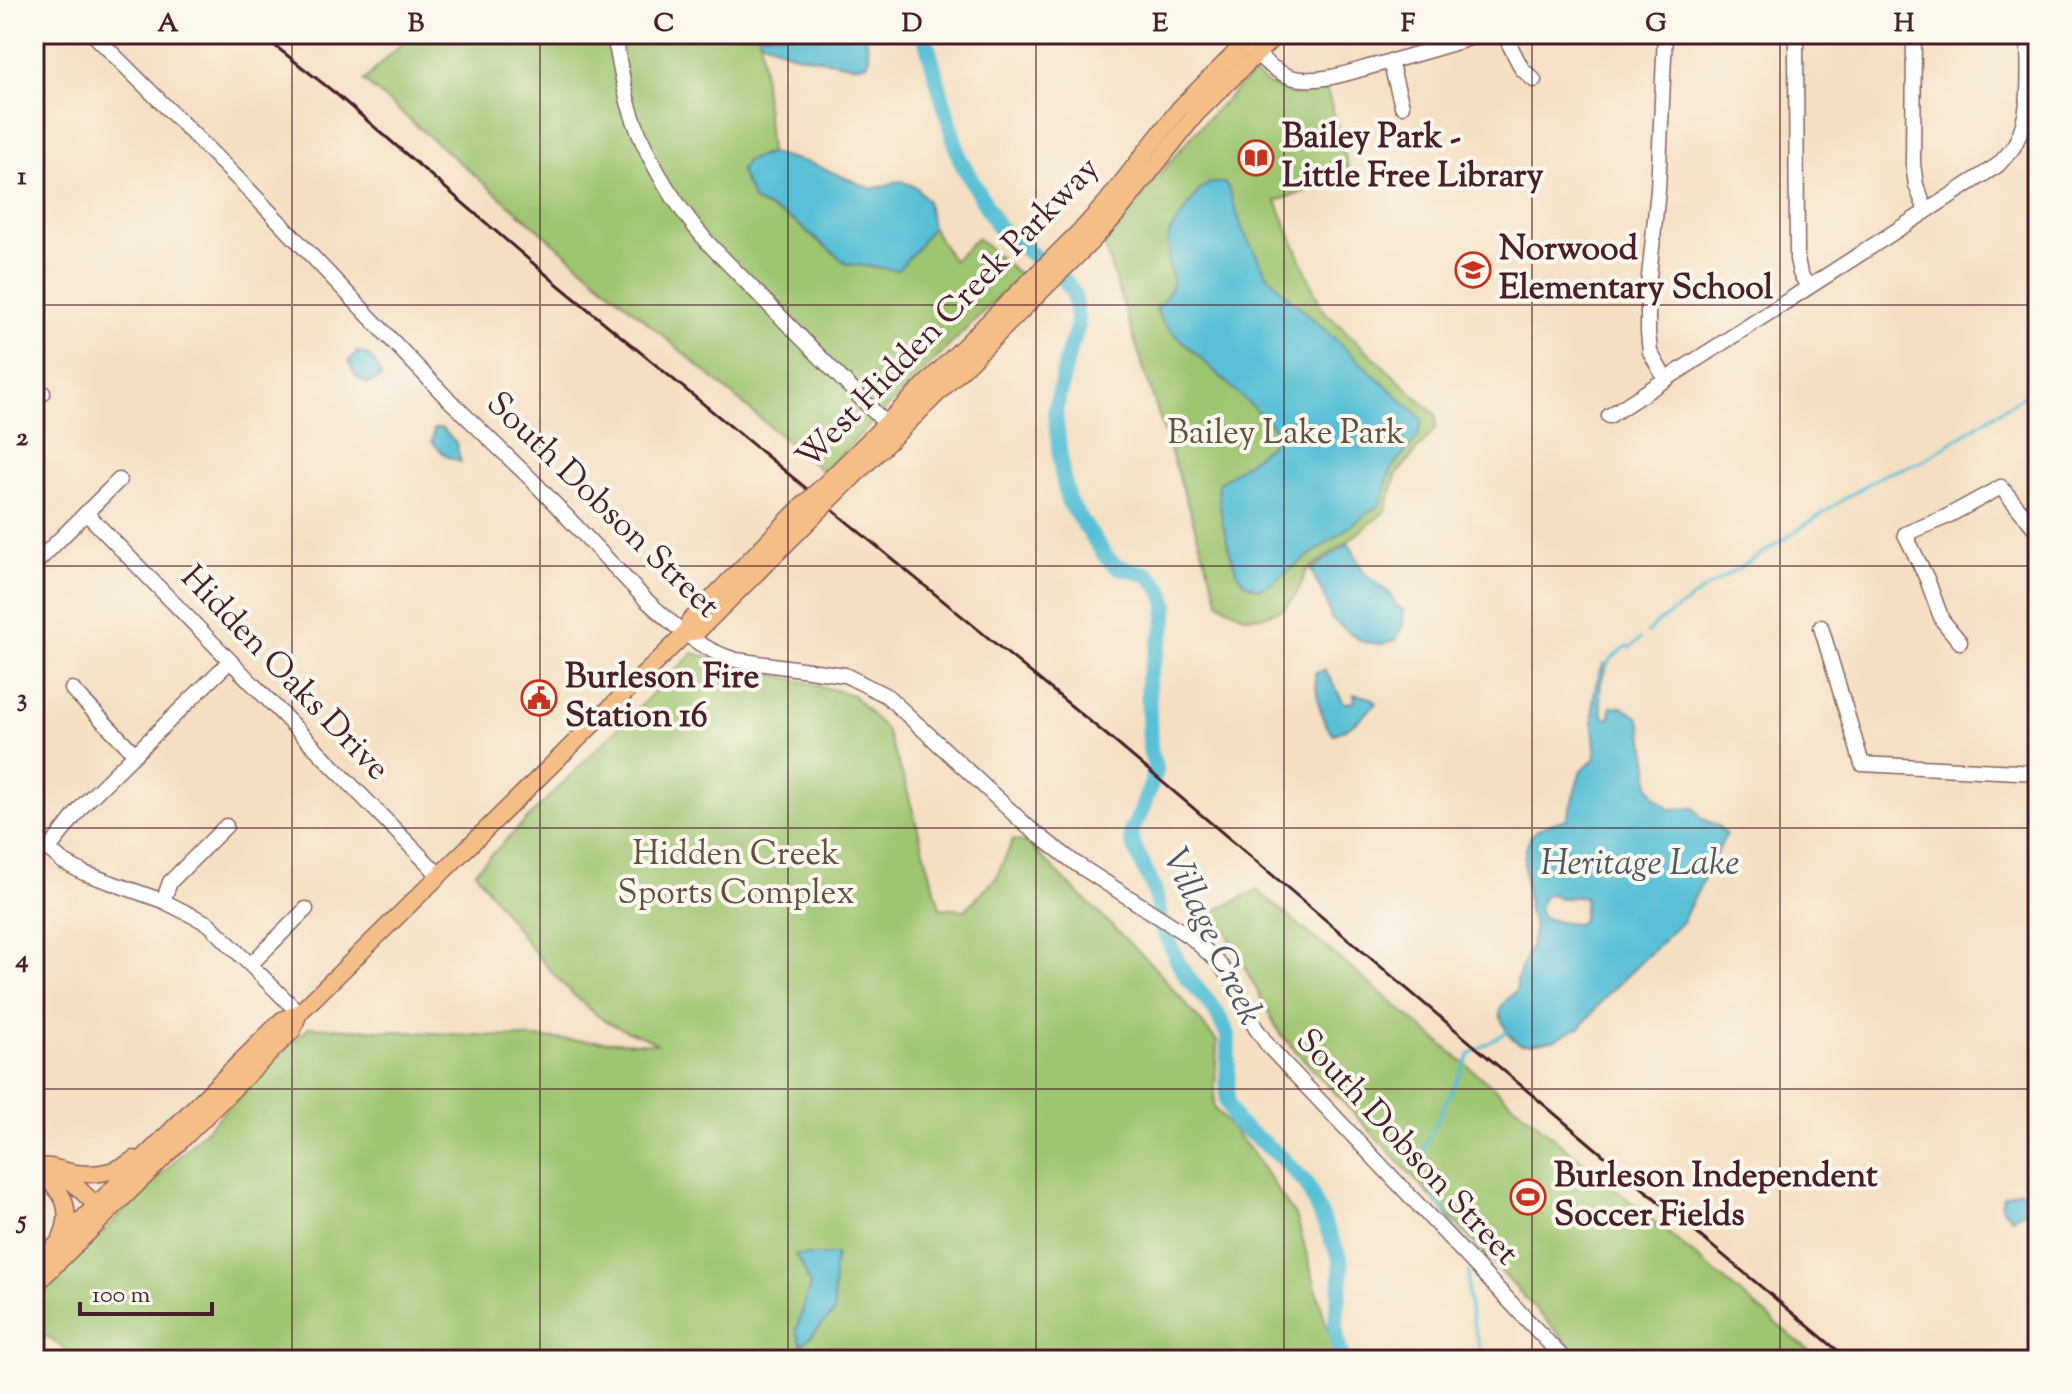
<svg xmlns="http://www.w3.org/2000/svg" width="2072" height="1394" font-family="'Sorts Mill Goudy',serif">
<style>
.green{fill:#9ec570;stroke:#74724e;stroke-width:2}
.water{fill:#59c0d6;stroke:#527080;stroke-width:2;fill-rule:evenodd}
.lines{fill:none;stroke-linecap:round;stroke-linejoin:round}
.stream{stroke:#59c0d6;stroke-width:3}
.river{stroke:#59c0d6;stroke-width:16}
.minor-casing{stroke:#866260;stroke-width:17}
.major-casing{stroke:#866260;stroke-width:19}
.minor{stroke:#fff;stroke-width:14}
.major{stroke:#f6be87;stroke-width:16}
.rail{stroke:#4a1f2b;stroke-width:3}
.major-bridge-casing{stroke:#866260;stroke-width:19;stroke-linecap:butt}
.major-bridge{stroke:#f6be87;stroke-width:16}
.grid{fill:none;stroke:#4a1f2b;stroke-width:2;stroke-opacity:0.55}
.labels{text-anchor:middle;dominant-baseline:central;stroke-width:8;stroke-linejoin:round;paint-order:stroke}
.poi-label{font-size:34px;font-weight:bold;fill:#4a1f2b;stroke:#fbf7ec;text-anchor:start}
.street-label{font-size:34px;fill:#4a1f2b;stroke:#fbf7ec}
.park-label{font-size:34px;fill:#635140;stroke:#fbf7ec}
.water-label{font-size:36px;font-style:italic;fill:#4f5767;stroke:#fbf7ec}
.neatline{fill:none;stroke:#4a1f2b;stroke-width:3}
.grid-label{font-size:26px;text-anchor:middle;font-weight:bold;fill:#4a1f2b}
</style>
<rect width="100%" height="100%" fill="#fbf7ec"/>
<filter id="ink" filterUnits="userSpaceOnUse"><feTurbulence type="fractalNoise" baseFrequency=".0125" numOctaves="2"/><feDisplacementMap in="SourceGraphic" scale="16" xChannelSelector="R" yChannelSelector="G"/><feConvolveMatrix kernelMatrix="1 2 1 2 8 2 1 2 1" color-interpolation-filters="sRGB"/></filter>
<filter id="wash" filterUnits="userSpaceOnUse"><feTurbulence type="fractalNoise" baseFrequency=".006" numOctaves="4" result="noise"/><feDisplacementMap in="SourceGraphic" scale="32" xChannelSelector="R" yChannelSelector="G"/><feGaussianBlur stdDeviation="1.8" result="paint"/><feColorMatrix in="noise" values="0 0 0 0 0 0 0 0 0 0 0 0 0 0 0 0 0 1.4 0 .05"/><feComposite in="paint" operator="in"/></filter>
<g filter="url(#wash)">
<rect width="100%" height="100%" fill="#f4dfc2"/>
<!-- green -->
<g class="green">
<polygon points="411,34 760,34 770,153 746,161 754,201 793,220 823,245 915,251 932,227 953,261 977,238 1020,275 823,472 364,81"/>
<path d="M1253 74 1269 85 1294 95 1327 90 1351 177 1276 201 1322 309 1436 415V428L1396 475 1386 511 1348 541 1306 571 1297 594 1284 609 1261 617 1244 616 1229 609 1219 602 1104 245C1151 185 1196 125 1253 74Z"/>
<path d="M693 653 853 695 886 730 904 779 940 908 965 910 996 878 1013 840 1027 843 1157 970 1217 1041 1214 1108 1253 1153 1297 1219 1336 1360H83L34 1329V1301L309 1027 658 1044C641 1034 618 1030 601 1018 552 982 510 921 475 871Z"/>
<polygon points="1257,890 1820,1360 1583,1360 1280,1034 1215,911"/>
</g>
<!-- water -->
<g class="water">
<polygon points="760,34 865,34 869,54 868,63 856,66 791,54 759,39"/>
<polygon points="770,153 813,164 872,189 901,181 916,187 927,201 932,227 915,251 898,270 847,264 793,220 754,201 740,172 746,161"/>
<path d="M1210 183H1224L1228 187 1243 231 1266 273 1282 291 1417 414 1422 420 1417 439 1395 463 1388 477 1383 499 1379 505 1269 585 1260 589C1254 587 1247 585 1243 581 1228 561 1219 508 1218 484L1272 444 1277 435 1273 426 1162 322 1156 309C1171 292 1178 284 1167 262L1170 251 1167 242 1170 232 1200 190Z"/>
<path d="M357 352C371 354 378 364 381 378L367 384 355 375 349 361Z"/>
<polygon points="442,428 456,443 461,462 446,456 432,442 434,429"/>
<polygon points="1349,543 1365,574 1390,594 1395,604 1404,612 1403,625 1396,640 1382,644 1363,642 1331,619 1326,600 1311,570"/>
<path d="M1604 664 1607 667C1598 683 1599 699 1603 716L1608 719 1610 718 1611 706 1622 707 1638 717 1641 724 1649 764V786L1657 798 1670 809 1694 808 1701 818 1718 826 1726 835 1682 922 1605 997 1580 1028C1570 1029 1567 1034 1558 1038 1553 1041 1528 1045 1522 1044 1511 1042 1498 1020 1501 1009 1503 1000 1513 997 1516 990 1518 986 1516 982 1518 978 1524 956 1541 936 1530 914 1527 892 1516 847 1536 831 1545 825 1556 822 1567 819L1581 770 1596 758C1593 726 1588 693 1604 664ZM1550 894C1568 903 1569 894 1585 897L1583 918 1578 924C1565 924 1551 921 1540 916 1537 908 1540 903 1544 896Z"/>
<path d="M1325 670 1344 703 1355 702 1354 694 1371 698 1376 703C1366 715 1349 729 1334 734 1319 723 1316 690 1315 673Z"/>
<polygon points="2019,1190 2029,1194 2031,1209 2012,1218 2001,1207 2003,1196"/>
<path d="M795 1255H836C831 1274 835 1293 834 1313L802 1345 796 1330 810 1286 803 1267Z"/>
</g>
<g class="lines">
<!-- stream -->
<g class="stream">
<polyline points="1647,633 1656,624 1705,589 1774,546 1847,497 1883,475 1923,461 2038,386"/>
<polyline points="1604,668 1610,660 1627,646 1630,648 1640,639"/>
<polyline points="1467,1247 1420,1174 1425,1145 1470,1054 1510,1030"/>
<path d="M1469 1271C1464 1299 1476 1332 1483 1360"/>
</g>
<!-- river -->
<path class="river" d="M924 34 960 160 998 227 1067 283 1074 294 1078 326 1068 354 1055 413 1062 473 1068 501 1107 558 1116 566 1149 575 1162 590 1167 605 1165 625 1148 679 1150 749 1156 771 1140 814 1131 832 1132 842 1155 891 1161 925 1180 966 1187 977 1215 1010 1228 1035 1227 1102 1236 1122 1280 1156 1306 1183 1340 1258C1344 1279 1337 1301 1336 1322 1335 1336 1339 1348 1343 1360"/>
</g>
</g>
<g filter="url(#ink)">
<g class="lines">
<defs>
<g id="minor">
<path d="M93 34 249 190 444 395 532 480 646 600C672 624 700 650 736 660L845 675 887 696 1028 827 1075 863 1192 938 1216 960 1234 983 1255 1027 1269 1047 1565 1360"/>
<path d="M613 34C619 56 622 79 628 102 643 154 673 202 708 243L892 430"/>
<polyline points="1504,34 1522,69 1534,80"/>
<polyline points="1665,34 1658,190 1648,286 1648,332 1650,352 1666,380"/>
<polyline points="1796,34 1797,259 1800,273 1808,287"/>
<polyline points="1914,34 1913,164 1916,185 1926,211"/>
<path d="M1251 48C1264 62 1282 78 1302 79 1325 81 1348 73 1369 67 1407 57 1445 47 1482 34"/>
<polyline points="1390,61 1402,106"/>
<polyline points="34,402 43,393"/>
<path d="M1609 416 1998 165C2003 159 2010 153 2014 146 2033 112 2028 71 2028 34"/>
<polyline points="86,513 440,876"/>
<polyline points="34,565 119,480"/>
<polyline points="1821,627 1862,764 2037,773"/>
<polyline points="1960,642 1942,620 1927,579 1905,534 1946,517 2001,487 2038,532"/>
<polyline points="72,689 135,754"/>
<polyline points="2038,753 2038,913"/>
<polyline points="34,836 62,861 84,873 163,901 209,924 299,1013"/>
<polyline points="48,850 84,804 230,661"/>
<polyline points="163,901 170,882 226,826"/>
<polyline points="251,964 306,909"/>
</g>
<g id="major">
<polyline points="829,480 1085,226 1105,204 1179,109 1254,34"/>
<polyline points="841,489 1091,242 1116,215 1196,114 1277,34"/>
<polyline points="686,633 698,631 801,529"/>
<path d="M41 1167C51 1165 57 1169 66 1171 89 1177 115 1174 134 1159"/>
<polyline points="55,1173 73,1183 102,1211"/>
<path d="M34 1174C63 1185 74 1209 61 1238"/>
<polyline points="34,1267 282,1020 299,1013 686,633 689,622 792,516"/>
<polyline points="34,1286 292,1031 299,1013"/>
<polyline points="34,1356 40,1360"/>
</g>
</defs>
<!-- minor casing -->
<use href="#minor" class="minor-casing"/>
<!-- major casing -->
<use href="#major" class="major-casing"/>
<!-- minor -->
<use href="#minor" class="minor"/>
<!-- major -->
<use href="#major" class="major"/>
<!-- rail -->
<polyline class="rail" points="260,34 335,93 556,283 1114,741 1634,1181 1849,1360"/>
<defs>
<g id="major-bridge">
<polyline points="792,516 829,480"/>
<polyline points="801,529 841,489"/>
</g>
</defs>
<!-- major-bridge casing -->
<use href="#major-bridge" class="major-bridge-casing"/>
<!-- major-bridge -->
<use href="#major-bridge" class="major-bridge"/>
</g>
</g>
<!-- grid -->
<path class="grid" d="M292 34V1360M540 34V1360M788 34V1360M1036 34V1360M1284 34V1360M1532 34V1360M1780 34V1360M34 305H2038M34 566H2038M34 828H2038M34 1089H2038"/>
<!-- icons -->
<defs>
<symbol id="library-ring" viewBox="-11 -11 22 22"><circle r="9.5" fill="#fbf7ec" stroke="#c8321e" stroke-width="1.5"/><path d="M-6-4Q-3-5.5-.7-3.5V5Q-3 3-6 4ZM6-4Q3-5.5 .7-3.5V5Q3 3 6 4Z" fill="#c8321e"/></symbol>
<symbol id="school-ring" viewBox="-11 -11 22 22"><circle r="9.5" fill="#fbf7ec" stroke="#c8321e" stroke-width="1.5"/><path d="M0-5L7-2L0 1L-7-2ZM-4 1L0 2.5L4 1V4Q0 6-4 4Z" fill="#c8321e"/></symbol>
<symbol id="civic-ring" viewBox="-11 -11 22 22"><circle r="9.5" fill="#fbf7ec" stroke="#c8321e" stroke-width="1.5"/><path d="M-.6-6.5H3V-4.5H.6V-3L4-1V1h2V6H-6V1h2V-1L-.6-3ZM-1.2 2.5V6h2.4V2.5Z" fill="#c8321e"/></symbol>
<symbol id="stadium-ring" viewBox="-11 -11 22 22"><circle r="9.5" fill="#fbf7ec" stroke="#c8321e" stroke-width="1.5"/><path d="M0-5a6.5 5 0 1 0 0 10a6.5 5 0 1 0 0-10ZM-3.5-1.8h7v3.6h-7Z" fill="#c8321e"/></symbol>
</defs>
<g fill-rule="evenodd">
<use href="#library-ring" x="1236" y="138" width="40" height="40"/>
<use href="#school-ring" x="1453" y="250" width="40" height="40"/>
<use href="#civic-ring" x="519" y="678" width="40" height="40"/>
<use href="#stadium-ring" x="1508" y="1177" width="40" height="40"/>
</g>
<g class="labels">
<!-- poi labels -->
<g class="poi-label">
<text x="1282" y="138">Bailey Park -<tspan x="1282" dy="39">Little Free Library</tspan></text>
<text x="1499" y="250">Norwood<tspan x="1499" dy="39">Elementary School</tspan></text>
<text x="565" y="678">Burleson Fire<tspan x="565" dy="39">Station 16</tspan></text>
<text x="1554" y="1177">Burleson Independent<tspan x="1554" dy="39">Soccer Fields</tspan></text>
</g>
<!-- street labels -->
<g class="street-label">
<text transform="translate(949 314) rotate(-46)">West Hidden Creek Parkway</text>
<text transform="translate(602 506) rotate(44)">South Dobson Street</text>
<text transform="translate(284 674) rotate(46)">Hidden Oaks Drive</text>
<text transform="translate(1406 1148) rotate(47)">South Dobson Street</text>
</g>
<!-- park labels -->
<g class="park-label">
<text x="1286" y="434">Bailey Lake Park</text>
<text x="736" y="855">Hidden Creek<tspan x="736" dy="39">Sports Complex</tspan></text>
</g>
<!-- water labels -->
<g class="water-label">
<text x="1640" y="865">Heritage Lake</text>
<text transform="translate(1211 937) rotate(65)">Village Creek</text>
</g>
</g>
<!-- margin -->
<rect width="2072" height="1394" fill="none" stroke="#fbf7ec" stroke-width="88"/>
<!-- scale -->
<path d="M80 1302v12h132v-12" fill="none" stroke="#4a1f2b" stroke-width="4"/>
<text x="92" y="1302" font-size="24" fill="#4a1f2b" stroke="#fbf7ec" stroke-width="6" paint-order="stroke">100 m</text>
<rect x="44" y="44" width="1984" height="1306" class="neatline"/>
<g class="grid-label">
<text x="168" y="31">A</text>
<text x="416" y="31">B</text>
<text x="664" y="31">C</text>
<text x="912" y="31">D</text>
<text x="1160" y="31">E</text>
<text x="1408" y="31">F</text>
<text x="1656" y="31">G</text>
<text x="1904" y="31">H</text>
<text x="22" y="184">1</text>
<text x="22" y="445">2</text>
<text x="22" y="706">3</text>
<text x="22" y="967">4</text>
<text x="22" y="1228">5</text>
</g>
</svg>
